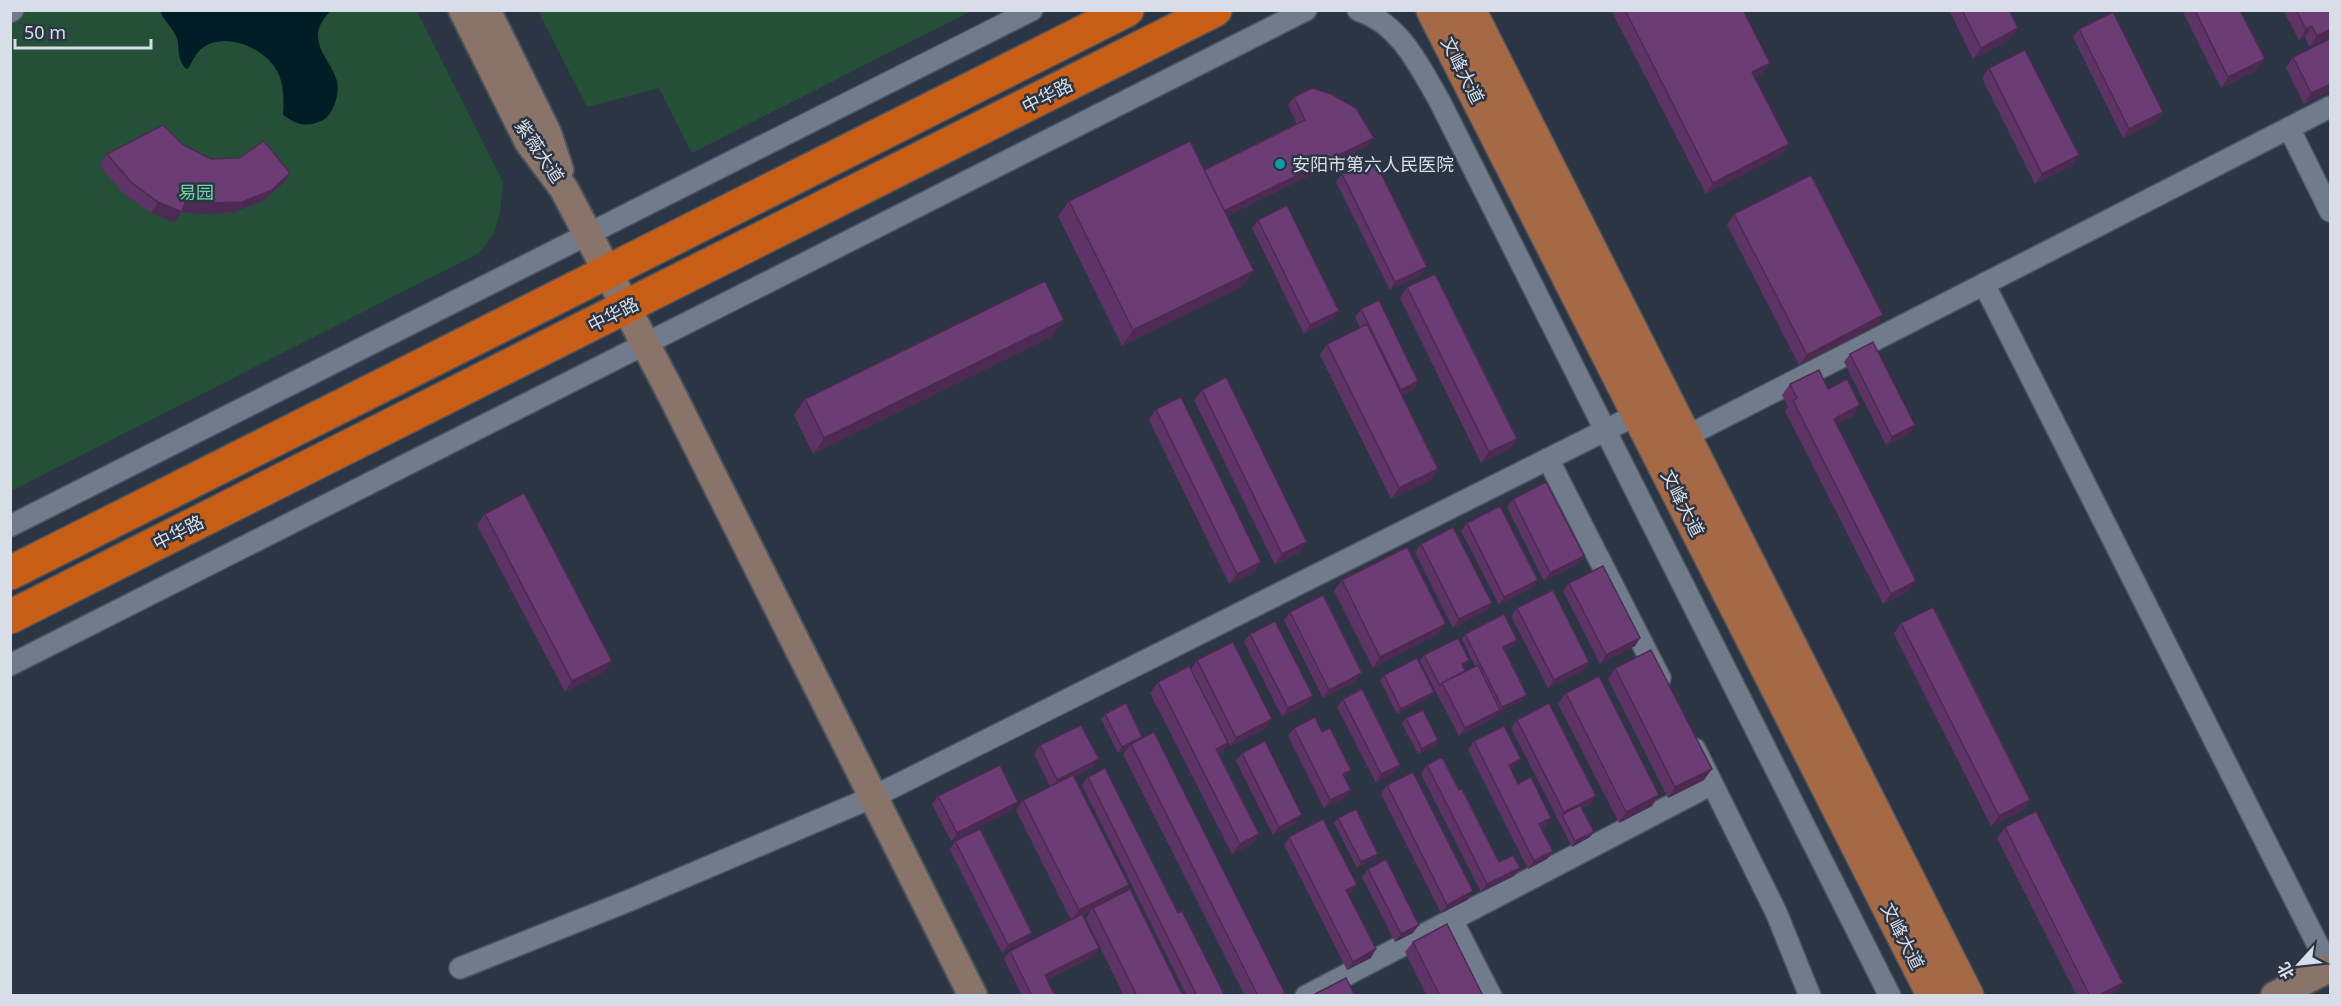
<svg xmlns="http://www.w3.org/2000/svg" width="2341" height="1006" font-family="'Noto Sans','Noto Sans SC',sans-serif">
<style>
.green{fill:#245038}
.water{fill:#001d25}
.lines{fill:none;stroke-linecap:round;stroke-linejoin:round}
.street-casing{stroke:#4a535e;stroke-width:24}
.secondary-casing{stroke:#4a535e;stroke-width:32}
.primary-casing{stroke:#4a535e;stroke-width:36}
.highway-casing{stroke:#4a535e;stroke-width:36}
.street{stroke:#707c8c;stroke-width:21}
.secondary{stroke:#8a7368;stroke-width:28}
.primary{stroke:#a56945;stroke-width:33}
.highway{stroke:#c85d15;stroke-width:33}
.wall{fill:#5d3465}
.shaded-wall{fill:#4c2a52}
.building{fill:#6c3c75;stroke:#4c2a52;stroke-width:1.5}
.culture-dot{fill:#0f9aa8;stroke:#2b3543;stroke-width:2}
.labels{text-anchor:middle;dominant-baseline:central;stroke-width:5;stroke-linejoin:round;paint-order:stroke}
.street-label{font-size:18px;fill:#d8dee7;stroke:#2b3543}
.poi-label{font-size:18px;fill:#d8dee7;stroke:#2b3543;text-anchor:start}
.park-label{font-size:18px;fill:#69d99d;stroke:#2b3543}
</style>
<rect width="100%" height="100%" fill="#2b3543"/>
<!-- green -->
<g class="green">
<polygon points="11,11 417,11 503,182 500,214 493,235 479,253 11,491"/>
<polygon points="538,11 971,11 692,153 659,88 587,107"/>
</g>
<!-- water -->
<path class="water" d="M160 11H331C325 16 318 26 318 34 318 54 332 63 337 81 340 94 333 116 321 121 305 128 296 124 283 115 284 101 284 85 278 73 266 47 220 28 198 52 194 57 191 64 188 69L185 68C175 54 181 46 176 36 171 26 165 22 160 11Z"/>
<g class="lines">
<defs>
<g id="street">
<path d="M1358 10C1400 24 1418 64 1439 100L1890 996"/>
<polyline points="10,12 13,10"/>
<polyline points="2289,128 2330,211"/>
<polyline points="1984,284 2330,969"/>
<polyline points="1685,437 2330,107"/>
<polyline points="1548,459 1660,678"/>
<polyline points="10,526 1032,10"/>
<polyline points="10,665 1306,10"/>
<polyline points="1695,749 1776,912 1810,996"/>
<polyline points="1452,920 1491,996"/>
<polyline points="460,968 628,901 873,797 1638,414"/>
<polyline points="1306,996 1712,784"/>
</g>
<g id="secondary">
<polyline points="463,10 529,142 564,189 670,391 973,996"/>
<polyline points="486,10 547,133 559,170"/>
<polyline points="2275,996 2330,967"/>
</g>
<g id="primary">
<polyline points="1433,10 1934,996"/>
<polyline points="1469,10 1967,996"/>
</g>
<g id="highway">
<polyline points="10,573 1127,10"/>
<polyline points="10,617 1215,10"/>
</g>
</defs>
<!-- street casing -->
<use href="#street" class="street-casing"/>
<!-- secondary casing -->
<use href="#secondary" class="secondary-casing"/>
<!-- primary casing -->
<use href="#primary" class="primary-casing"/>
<!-- highway casing -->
<use href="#highway" class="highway-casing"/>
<!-- street -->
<use href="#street" class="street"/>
<!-- secondary -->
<use href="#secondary" class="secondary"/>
<!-- primary -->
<use href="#primary" class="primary"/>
<!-- highway -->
<use href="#highway" class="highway"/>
</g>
<!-- wall -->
<g class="wall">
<polygon points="1611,10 1743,10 1770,63 1762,74 1755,77 1789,144 1782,154 1706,194"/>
<polygon points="1949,10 2009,10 2011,39 1973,59"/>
<polygon points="2182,10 2240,10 2257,70 2221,88"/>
<polygon points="2283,10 2331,10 2331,36 2309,47 2305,37 2299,40"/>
<polygon points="2079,29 2157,121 2123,138 2073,37"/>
<polygon points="2331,38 2331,91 2304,104 2286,68 2293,57"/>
<polygon points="1989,68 2079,155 2071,166 2035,184 1982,78"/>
<polygon points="1294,97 1374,138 1368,146 1227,216 1243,286 1122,346 1058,216 1069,201 1204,170 1297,124 1288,105"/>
<polygon points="183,145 211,159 283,184 264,200 235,212 203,214 182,212 174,222 151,213 123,193 99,165 107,154"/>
<polygon points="1342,174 1427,267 1421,275 1390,290 1336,182"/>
<polygon points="1734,214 1876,326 1799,365 1727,225"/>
<polygon points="1258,220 1333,319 1304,334 1252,228"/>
<polygon points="1407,287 1517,439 1509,449 1481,463 1400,298"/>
<polygon points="1361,309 1413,390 1402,395 1438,469 1431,480 1391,499 1320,355 1327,344 1360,328 1355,317"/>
<polygon points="1053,336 813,454 794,415 805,399"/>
<polygon points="1850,354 1915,425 1909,434 1886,445 1844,362"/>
<polygon points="1790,384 1828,389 1853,416 1837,424 1909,591 1883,604 1785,411 1788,407 1782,395"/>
<polygon points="1202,390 1299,553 1275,565 1194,400"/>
<polygon points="1156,409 1254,573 1229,584 1149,420"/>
<polygon points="1513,499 1584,556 1578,564 1544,581 1507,507"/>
<polygon points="485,514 612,661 604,672 565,692 477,525"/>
<polygon points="1467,523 1538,580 1532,588 1499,605 1461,531"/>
<polygon points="1421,544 1492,603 1486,611 1453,628 1415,552"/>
<polygon points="1342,580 1438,634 1373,668 1334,591"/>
<polygon points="1569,583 1640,638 1635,646 1600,664 1563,591"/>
<polygon points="1517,608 1584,670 1548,688 1511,616"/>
<polygon points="1290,612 1356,681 1323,698 1284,620"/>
<polygon points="1901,623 2030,800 2023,810 1991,826 1894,634"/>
<polygon points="1250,634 1307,704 1282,717 1244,642"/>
<polygon points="1465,634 1514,646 1505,650 1523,700 1498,712 1494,718 1459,736 1420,661 1424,655 1466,666 1463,667 1465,671 1475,666 1462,639"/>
<polygon points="1197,660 1266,728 1230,746 1191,669"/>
<polygon points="1615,668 1704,780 1668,798 1608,679"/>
<polygon points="1384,675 1430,697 1397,714 1380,680"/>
<polygon points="1158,682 1228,743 1221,754 1218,755 1259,834 1251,845 1232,854 1150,693"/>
<polygon points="1566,693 1652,806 1619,823 1558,704"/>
<polygon points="1343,699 1400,765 1394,773 1376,783 1337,707"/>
<polygon points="1105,714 1142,737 1285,993 1283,996 1245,996 1123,754 1128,748 1118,753 1101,719"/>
<polygon points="1406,718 1438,740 1435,746 1418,754 1402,724"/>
<polygon points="1517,720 1591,804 1582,808 1590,837 1572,847 1511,728"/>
<polygon points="1294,728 1322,732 1351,790 1345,798 1324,808 1288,736"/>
<polygon points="1474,741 1515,767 1511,769 1518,784 1546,826 1541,828 1553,851 1547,859 1528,869 1468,750"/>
<polygon points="1040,745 1093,767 1074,777 1129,885 1123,893 1183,996 1124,996 1086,918 1091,910 1083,915 1099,948 1094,956 1047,980 1055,996 1022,996 1004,959 1010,951 1071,920 1016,810 1023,800 1050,786 1034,754"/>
<polygon points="1242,753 1296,823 1273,835 1236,761"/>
<polygon points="1427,765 1459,790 1499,862 1514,876 1481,892 1421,774"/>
<polygon points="1088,777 1178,913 1225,996 1187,996 1082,785"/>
<polygon points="1387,785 1467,900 1441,913 1381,794"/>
<polygon points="938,796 1012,810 951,841 932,804"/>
<polygon points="1338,818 1378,854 1374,859 1357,868 1334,823"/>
<polygon points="2005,827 2123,983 2115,993 2111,996 2077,996 1997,838"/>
<polygon points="1289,837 1351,893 1348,894 1371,958 1347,970 1284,845"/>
<polygon points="955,841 1032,933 1026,941 1002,953 950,850"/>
<polygon points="1368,869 1413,933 1395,942 1362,877"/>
<polygon points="1413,942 1483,996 1427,996 1405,952"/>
</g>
<!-- shaded-wall -->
<g class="shaded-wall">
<polygon points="2312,26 2305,37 2299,40 2306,29"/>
<polygon points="2018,28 2011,39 1973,59 1981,48"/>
<polygon points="2331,29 2331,36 2309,47 2317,36"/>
<polygon points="2265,59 2257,70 2221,88 2228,77"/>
<polygon points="1770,63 1762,74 1745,83 1752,72"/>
<polygon points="2331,84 2331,91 2304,104 2311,93"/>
<polygon points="2163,112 2157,121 2123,138 2129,129"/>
<polygon points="1374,138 1368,146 1212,223 1217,215"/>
<polygon points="1789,144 1782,154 1706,194 1713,183"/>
<polygon points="2079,155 2071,166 2035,184 2042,174"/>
<polygon points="290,173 283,184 264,200 235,212 203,214 182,212 174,222 151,213 158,202 186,200"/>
<polygon points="1427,267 1421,275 1390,290 1395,282"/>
<polygon points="1254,271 1243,286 1122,346 1133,330"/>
<polygon points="1339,311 1333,319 1304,334 1310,325"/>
<polygon points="1883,315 1876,326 1799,365 1807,355"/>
<polygon points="1064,320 1053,336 813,454 824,438"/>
<polygon points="1418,381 1413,390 1395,398 1401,390"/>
<polygon points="1860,405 1853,416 1826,429 1834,419"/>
<polygon points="1915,425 1909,434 1886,445 1892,437"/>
<polygon points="1517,439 1509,449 1481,463 1489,452"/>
<polygon points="1438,469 1431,480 1391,499 1399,488"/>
<polygon points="1307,542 1299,553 1275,565 1282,554"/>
<polygon points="1584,556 1578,564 1544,581 1550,573"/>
<polygon points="1261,562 1254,573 1229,584 1237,574"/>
<polygon points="1538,580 1532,588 1499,605 1504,597"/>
<polygon points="1916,581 1909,591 1883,604 1891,594"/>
<polygon points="1492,603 1486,611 1453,628 1459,619"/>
<polygon points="1446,624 1438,634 1373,668 1380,657"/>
<polygon points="1640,638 1635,646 1600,664 1606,655"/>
<polygon points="1517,640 1514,646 1499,653 1503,647"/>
<polygon points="1469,660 1466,666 1458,670 1462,664"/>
<polygon points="612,661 604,672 565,692 572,681"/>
<polygon points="1589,662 1584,670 1548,688 1554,680"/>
<polygon points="1362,673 1356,681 1323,698 1329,690"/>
<polygon points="1434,692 1430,697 1397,714 1401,709"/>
<polygon points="1527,695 1523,700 1499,713 1502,707"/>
<polygon points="1313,696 1307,704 1282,717 1288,708"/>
<polygon points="1500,710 1494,718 1459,736 1465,728"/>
<polygon points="1272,719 1266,728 1230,746 1236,738"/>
<polygon points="1142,737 1131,744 1128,748 1118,753 1122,747"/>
<polygon points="1438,740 1435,746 1418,754 1422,749"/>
<polygon points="1228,743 1221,754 1208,760 1216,749"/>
<polygon points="1099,759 1093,767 1051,788 1057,780"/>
<polygon points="1521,759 1515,767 1503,773 1509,765"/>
<polygon points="1400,765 1394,773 1376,783 1381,774"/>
<polygon points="1712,769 1704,780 1668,798 1675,787"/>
<polygon points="1351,770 1345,778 1343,774"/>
<polygon points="1351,790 1345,798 1324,808 1330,800"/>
<polygon points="1659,795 1652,806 1619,823 1626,812"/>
<polygon points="1596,796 1591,804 1563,818 1562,815 1564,812"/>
<polygon points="2030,800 2023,810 1991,826 1999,816"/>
<polygon points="1018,802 1012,810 951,841 957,833"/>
<polygon points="1302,815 1296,823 1273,835 1279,827"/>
<polygon points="1551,818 1546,826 1533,832 1539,824"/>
<polygon points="1594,832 1590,837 1572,847 1575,841"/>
<polygon points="1259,834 1251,845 1232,854 1240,844"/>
<polygon points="1553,851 1547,859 1528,869 1534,861"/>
<polygon points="1378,854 1374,859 1357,868 1361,862"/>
<polygon points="1520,868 1514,876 1481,892 1487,884"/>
<polygon points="1129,885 1121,895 1093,908 1091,910 1071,921 1079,910"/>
<polygon points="1357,885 1351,893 1340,898 1346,890"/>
<polygon points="1473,891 1467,900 1441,913 1447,905"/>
<polygon points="1419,925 1413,933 1395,942 1401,934"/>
<polygon points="1032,933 1026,941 1002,953 1008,945"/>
<polygon points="1099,948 1094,956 1039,984 1045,975"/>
<polygon points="1376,949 1371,958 1347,970 1353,962"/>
<polygon points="2123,983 2115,993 2111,996 2097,996"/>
</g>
<!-- building -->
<g class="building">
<polygon points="1625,10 1743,10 1770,63 1752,72 1789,144 1713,183"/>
<polygon points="1962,10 2009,10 2018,28 1981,48"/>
<polygon points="2195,10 2240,10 2265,59 2228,77"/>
<polygon points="2296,10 2331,10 2331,29 2317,36 2312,26 2306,29"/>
<polygon points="2113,12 2163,112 2129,129 2079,29"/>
<polygon points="2331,38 2331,84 2311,93 2293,57"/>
<polygon points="2025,50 2079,155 2042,174 1989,68"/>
<polygon points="1312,88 1331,94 1356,108 1374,138 1224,211 1204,170 1305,120 1294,97"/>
<polygon points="163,125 183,145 211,159 239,158 264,141 290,173 272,190 242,202 210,203 186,200 182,212 158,202 131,182 107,154"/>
<polygon points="1190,141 1254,271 1133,330 1069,201"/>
<polygon points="1374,159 1427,267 1395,282 1342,174"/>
<polygon points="1811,175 1883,315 1807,355 1734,214"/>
<polygon points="1287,205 1339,311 1310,325 1258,220"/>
<polygon points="1435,274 1517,439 1489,452 1407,287"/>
<polygon points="1045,281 1064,320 824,438 805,399"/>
<polygon points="1379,300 1418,381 1401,390 1361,309"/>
<polygon points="1367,324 1438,469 1399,488 1327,344"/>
<polygon points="1873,342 1915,425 1892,437 1850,354"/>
<polygon points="1819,370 1828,389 1847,379 1860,405 1834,419 1916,581 1891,594 1793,401 1797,398 1790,384"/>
<polygon points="1226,377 1307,542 1282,554 1202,390"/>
<polygon points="1181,397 1261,562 1237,574 1156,409"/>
<polygon points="1546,482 1584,556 1550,573 1513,499"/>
<polygon points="524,493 612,661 572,681 485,514"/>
<polygon points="1500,506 1538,580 1504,597 1467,523"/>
<polygon points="1453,527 1492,603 1459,619 1421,544"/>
<polygon points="1407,547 1446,624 1380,657 1342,580"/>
<polygon points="1603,566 1640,638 1606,655 1569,583"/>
<polygon points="1553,590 1589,662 1554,680 1517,608"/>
<polygon points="1323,595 1362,673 1329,690 1290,612"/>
<polygon points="1933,607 2030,800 1999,816 1901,623"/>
<polygon points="1504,614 1517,640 1503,647 1527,695 1502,707 1465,634"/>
<polygon points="1275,621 1313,696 1288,708 1250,634"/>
<polygon points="1458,638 1469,660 1462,664 1465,671 1442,683 1440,686 1424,655"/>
<polygon points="1233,642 1272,719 1236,738 1197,660"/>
<polygon points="1651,650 1712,769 1675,787 1615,668"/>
<polygon points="1417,658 1434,692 1401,709 1384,675"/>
<polygon points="1478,665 1500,710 1465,728 1442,683"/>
<polygon points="1189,666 1228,743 1216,749 1259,834 1240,844 1158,682"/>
<polygon points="1599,676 1659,795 1626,812 1566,693"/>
<polygon points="1362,689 1400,765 1381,774 1343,699"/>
<polygon points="1126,703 1142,737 1122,747 1105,714"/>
<polygon points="1549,703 1596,796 1564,812 1517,720"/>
<polygon points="1423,710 1438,740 1422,749 1406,718"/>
<polygon points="1315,717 1322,732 1330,728 1351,770 1343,774 1351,790 1330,800 1294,728"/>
<polygon points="1081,725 1099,759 1057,780 1040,745"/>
<polygon points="1504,726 1521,759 1509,765 1518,784 1531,777 1551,818 1539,824 1553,851 1534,861 1474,741"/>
<polygon points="1154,732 1285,993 1280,996 1258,996 1131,744"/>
<polygon points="1265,741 1302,815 1279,827 1242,753"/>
<polygon points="1442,757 1459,790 1462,789 1499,862 1513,855 1520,868 1487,884 1427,765"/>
<polygon points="1000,765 1018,802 957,833 938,796"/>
<polygon points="1105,768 1178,913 1182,911 1225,996 1197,996 1088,777"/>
<polygon points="1413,772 1473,891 1447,905 1387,785"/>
<polygon points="1073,775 1129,885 1079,910 1023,800"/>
<polygon points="1580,805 1594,832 1575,841 1562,815"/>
<polygon points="1356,809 1378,854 1361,862 1338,818"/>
<polygon points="2036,811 2123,983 2097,996 2090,996 2005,827"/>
<polygon points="1323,819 1357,885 1346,890 1376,949 1353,962 1289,837"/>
<polygon points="980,829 1032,933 1008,945 955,841"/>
<polygon points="1386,859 1419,925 1401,934 1368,869"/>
<polygon points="1130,889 1183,996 1137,996 1093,908"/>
<polygon points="1082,914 1099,948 1045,975 1055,996 1032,996 1010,951"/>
<polygon points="1447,924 1483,996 1440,996 1413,942"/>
<polygon points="1346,978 1355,996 1313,996 1313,995"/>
</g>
<!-- markers -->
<circle class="culture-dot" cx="1280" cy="164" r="6"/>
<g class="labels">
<!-- street labels -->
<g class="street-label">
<text transform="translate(1463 70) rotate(63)">文峰大道</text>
<text transform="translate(1047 95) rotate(-27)">中华路</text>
<text transform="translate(540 151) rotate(56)">紫薇大道</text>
<text transform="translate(613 314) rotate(-27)">中华路</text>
<text transform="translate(1683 503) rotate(63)">文峰大道</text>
<text transform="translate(178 532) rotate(-27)">中华路</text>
<text transform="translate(1903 936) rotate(63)">文峰大道</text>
</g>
<!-- poi labels -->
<g class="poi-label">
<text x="1292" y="164">安阳市第六人民医院</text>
</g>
<!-- park labels -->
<g class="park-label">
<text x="196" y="192">易园</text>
</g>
</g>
<!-- border -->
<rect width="2341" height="1006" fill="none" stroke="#d8dee7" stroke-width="24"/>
<!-- north arrow -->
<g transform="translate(2299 964) rotate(243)" stroke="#2b3543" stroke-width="4.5" paint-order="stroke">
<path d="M0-4.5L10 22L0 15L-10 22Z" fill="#d8dee7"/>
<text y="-9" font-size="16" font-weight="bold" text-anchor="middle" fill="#d8dee7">北</text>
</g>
<!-- scale -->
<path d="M15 39v9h136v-9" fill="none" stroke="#d8dee7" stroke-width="3"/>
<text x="24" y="39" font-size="18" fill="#d8dee7" stroke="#2b3543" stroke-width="4.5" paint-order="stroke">50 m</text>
</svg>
